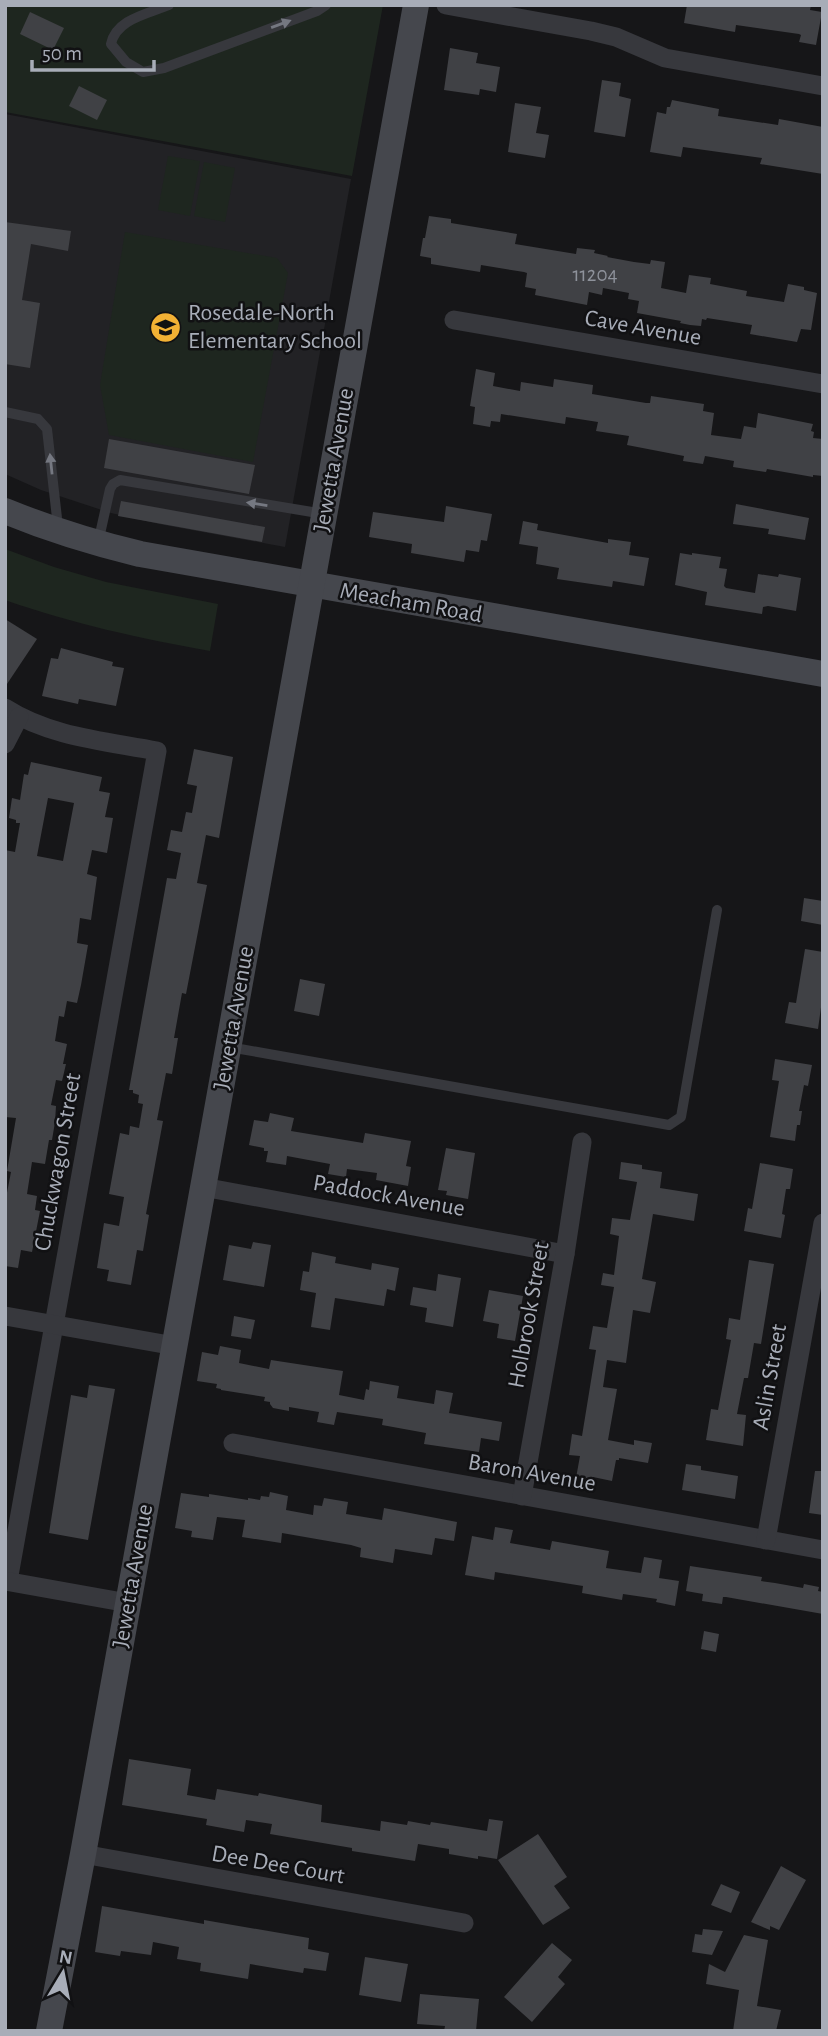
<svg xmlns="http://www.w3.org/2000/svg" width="828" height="2036" font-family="'Alegreya Sans',sans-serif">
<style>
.built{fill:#222225}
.green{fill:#1e261f}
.building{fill:#404145;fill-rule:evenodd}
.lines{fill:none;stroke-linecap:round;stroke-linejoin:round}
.lane{stroke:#37383d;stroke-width:10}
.street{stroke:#37383d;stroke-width:19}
.secondary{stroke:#45474d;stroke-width:26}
.oneway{fill:#757881}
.labels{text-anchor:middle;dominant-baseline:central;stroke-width:5;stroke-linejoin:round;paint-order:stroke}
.number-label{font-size:21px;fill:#8e929b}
.poi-label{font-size:24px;fill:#a8adb8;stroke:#111113;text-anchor:start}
.street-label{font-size:24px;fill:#a8adb8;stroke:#111113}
</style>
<rect width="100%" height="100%" fill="#161618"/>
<!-- built -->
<polygon class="built" points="5,114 351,179 285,547 159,524 111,513 41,490 5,474"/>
<!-- green -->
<g class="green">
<polygon points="5,5 383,5 352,176 5,112"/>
<polygon points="168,156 200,161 190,216 158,210"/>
<polygon points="204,162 235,168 225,222 194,216"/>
<polygon points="125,232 277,258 288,273 253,462 109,435 100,385"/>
<path d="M5 549 54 567 106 582 218 604 210 651C138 638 74 624 5 600Z"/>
</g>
<!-- building -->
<g class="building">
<polygon points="687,5 811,5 810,10 822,12 816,45 799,42 801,35 799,34 736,25 735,32 684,23"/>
<polygon points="30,12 64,28 53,50 20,34"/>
<polygon points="450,48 478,53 476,63 500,67 496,92 480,89 479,95 444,90"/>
<polygon points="602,80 621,83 619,96 631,99 625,137 594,132"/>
<polygon points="79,86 107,100 97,120 69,106"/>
<polygon points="672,100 719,109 718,116 778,125 779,119 823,127 823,174 760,164 762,158 683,147 681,157 650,152 657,112 666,114 667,107 670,107"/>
<polygon points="515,103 541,107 536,133 549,135 545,158 508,152"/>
<polygon points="429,216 451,219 451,223 517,234 515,244 576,254 577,248 595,250 594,253 608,256 607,257 634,262 650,264 651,260 665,262 661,288 686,293 689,275 711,278 710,284 747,291 746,296 784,302 788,284 804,287 804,290 817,293 811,330 801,329 797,342 750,334 752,325 707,318 706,320 702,319 701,326 690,325 680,323 681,321 637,313 639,301 628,299 629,293 603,288 602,295 589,292 587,305 535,295 536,289 525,287 527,273 524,272 481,265 480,272 431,264 431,258 420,256 423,238 425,238"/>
<polygon points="5,222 71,231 68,251 31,244 22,300 40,303 30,368 5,364"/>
<polygon points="476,369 495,373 493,386 520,391 521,382 553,387 554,379 593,385 592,394 646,403 650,403 651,396 704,404 703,411 714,413 711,435 741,439 744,426 756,428 758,413 813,424 811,431 814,432 813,438 823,439 823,476 813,475 813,477 767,469 766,472 733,467 734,461 705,456 703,464 683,461 684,456 627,445 629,436 596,431 598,422 566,417 565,424 501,414 500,422 491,421 490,427 473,424 475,407 470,406"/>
<polygon points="109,439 255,465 249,494 104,468"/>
<polygon points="121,501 265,527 262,542 118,516"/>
<polygon points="736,504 809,518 805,540 768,534 769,529 733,524"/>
<polygon points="446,506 492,514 487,541 481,540 479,552 466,550 464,562 411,553 412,544 369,537 373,512 444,522"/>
<polygon points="523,521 538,524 537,530 608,543 608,539 631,542 629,555 649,558 644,586 613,581 612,587 557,579 559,568 536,564 538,547 519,544"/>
<polygon points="680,553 692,555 692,553 721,557 719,568 727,569 724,586 726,588 755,593 758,574 778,577 779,574 801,578 796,611 768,606 763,607 762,614 705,605 707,592 675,585"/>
<polygon points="5,619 37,639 5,687"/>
<polygon points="61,648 113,662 112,666 124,668 116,706 79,699 78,704 42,696 51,658 58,659"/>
<polygon points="194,749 233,757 219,838 206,835 197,883 207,885 186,994 182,993 174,1038 178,1038 172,1074 166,1073 157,1120 163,1121 146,1214 149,1215 143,1251 137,1250 131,1285 107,1281 109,1270 97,1268 104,1223 119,1226 124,1197 109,1194 120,1133 129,1135 130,1126 139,1128 143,1104 138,1103 139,1095 133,1093 133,1090 129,1090 167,878 176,879 181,853 167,850 171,830 182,832 186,812 192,813 197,786 187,784"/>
<path d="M31 762 102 777 99 791 110 793 105 817 113 818 107 853 92 850 87 874 97 877 91 920 80 918 77 943 88 945 81 985 77 1003 67 1001 64 1017 59 1016 55 1041 67 1044 63 1064H66L62 1081 56 1080 51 1105 56 1106 55 1122 52 1140H49L45 1164 32 1162 27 1194 37 1196 35 1210 40 1211 32 1252 21 1250 18 1268 5 1266V1203L11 1172 7 1171 16 1118 5 1117V850L15 852 20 823H16V820L9 818 12 798 20 800 24 774 28 775ZM48 798 74 803 63 861 37 856Z"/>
<polygon points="804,898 823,901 823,925 801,921"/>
<polygon points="805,949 823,952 823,993 818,1029 785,1023 789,1002 796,1003"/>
<polygon points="300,979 325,984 319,1016 294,1011"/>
<polygon points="775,1059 812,1065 808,1086 804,1085 799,1111 802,1111 800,1125 797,1125 795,1141 770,1137 779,1081 772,1080"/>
<polygon points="270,1113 294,1118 291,1131 363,1143 365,1133 411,1141 406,1166 411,1167 408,1186 376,1180 377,1173 347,1169 346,1177 328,1174 330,1164 287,1156 286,1165 266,1162 268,1151 264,1151 264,1148 249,1145 254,1120 268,1122"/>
<polygon points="446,1148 475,1153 468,1199 446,1195 447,1191 438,1190"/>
<polygon points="621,1162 642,1165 642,1169 662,1172 660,1188 698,1194 694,1221 653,1214 642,1279 656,1282 650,1313 633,1310 626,1363 607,1360 603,1387 617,1389 608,1440 634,1445 634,1440 652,1443 648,1463 619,1458 619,1460 616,1460 612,1481 593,1477 592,1481 576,1478 580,1456 569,1455 572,1434 582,1436 596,1350 589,1349 593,1326 607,1328 614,1287 601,1285 603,1273 614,1275 619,1236 610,1234 612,1218 630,1220 637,1182 619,1179"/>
<polygon points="760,1163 793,1169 790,1189 786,1189 782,1214 785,1215 781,1238 744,1231 748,1208 752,1209"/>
<polygon points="253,1242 271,1245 264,1287 223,1280 229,1245 251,1249"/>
<polygon points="312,1252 336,1257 335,1263 371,1270 372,1263 399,1268 395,1291 387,1289 384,1306 335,1298 330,1330 311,1327 316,1293 300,1290 303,1271 309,1272"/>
<polygon points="749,1260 774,1264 761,1344 754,1343 748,1378 744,1378 737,1414 746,1415 743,1446 706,1440 711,1409 718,1410 731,1340 726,1339 729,1318 740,1320"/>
<polygon points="438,1274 461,1278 453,1327 425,1322 427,1308 410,1305 413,1287 436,1291"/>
<polygon points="489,1290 523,1296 515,1341 497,1338 499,1324 483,1321"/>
<polygon points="234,1316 255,1320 251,1339 231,1336"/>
<polygon points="220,1346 241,1350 239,1363 269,1369 271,1360 343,1371 339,1395 364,1400 366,1389 369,1390 370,1381 399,1386 397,1398 434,1404 436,1390 453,1393 449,1413 502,1422 499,1441 481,1438 479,1452 424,1444 426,1433 382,1425 383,1419 337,1412 334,1425 317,1422 319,1412 289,1407 289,1411 273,1408 270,1404 270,1402 264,1401 265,1397 221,1390 221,1389 216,1388 217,1384 197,1381 202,1352 218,1355"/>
<polygon points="89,1385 115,1389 88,1540 49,1533 71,1395 87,1398"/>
<polygon points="686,1464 701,1466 701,1470 738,1476 735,1499 682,1490"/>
<polygon points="815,1471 823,1471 823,1515 809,1513"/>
<polygon points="270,1492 288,1496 286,1510 313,1515 314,1505 322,1506 324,1498 348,1502 346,1514 382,1520 384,1508 457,1522 454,1541 435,1538 432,1555 395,1549 393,1563 360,1557 361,1548 351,1545 282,1533 281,1543 242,1537 245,1520 217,1517 213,1540 191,1537 192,1531 175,1528 181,1493 209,1497 209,1494 248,1500 248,1498 260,1500 261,1496 269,1497"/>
<polygon points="495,1527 513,1530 510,1543 550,1550 552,1541 609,1551 606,1568 641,1573 644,1557 662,1560 659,1578 679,1581 675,1606 656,1602 657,1599 623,1594 622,1600 582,1593 583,1586 495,1572 494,1580 465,1575 472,1536 493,1540"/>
<polygon points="690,1566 762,1577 761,1581 775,1583 803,1588 804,1584 819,1587 818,1591 823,1592 823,1614 726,1597 723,1597 722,1604 702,1601 703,1594 686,1591"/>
<polygon points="704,1631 719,1634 716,1652 701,1649"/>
<polygon points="129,1759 191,1769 187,1795 215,1800 217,1789 258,1796 259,1793 322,1805 321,1822 380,1831 381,1821 407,1825 408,1821 430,1825 431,1822 487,1831 489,1819 503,1821 497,1859 478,1856 478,1859 449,1854 449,1849 418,1844 415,1861 352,1851 352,1848 270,1834 272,1824 246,1820 244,1832 206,1825 207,1819 122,1805"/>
<polygon points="538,1834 567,1877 554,1886 570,1908 543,1925 498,1860"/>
<polygon points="781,1866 806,1880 779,1930 770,1926 770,1930 751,1922"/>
<polygon points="721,1884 740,1892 731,1913 711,1905"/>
<polygon points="102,1906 204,1924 204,1920 309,1938 308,1949 329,1953 326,1971 304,1968 303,1973 250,1964 248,1979 200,1971 201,1963 177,1959 179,1947 153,1942 151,1955 121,1951 120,1956 95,1952"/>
<polygon points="703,1929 723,1931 712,1955 692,1952 695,1934 702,1935"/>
<polygon points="744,1935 768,1940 757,2006 781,2010 776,2031 733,2031 739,1990 706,1984 709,1964 725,1972"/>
<polygon points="552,1943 572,1960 558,1977 565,1984 532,2022 504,1997"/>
<polygon points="365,1957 408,1964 401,2002 359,1995"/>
<polygon points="420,1994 479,1999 476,2031 444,2031 445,2026 417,2024"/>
</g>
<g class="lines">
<!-- lane -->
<g class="lane">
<path d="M169 5C148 14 116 19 111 44L126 62 143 72 164 68 317 11 326 5"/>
<polyline points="5,412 38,419 47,429 58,527"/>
<polyline points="98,543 110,489 113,484 120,480 324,514"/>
<polyline points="229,1047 669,1125 681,1117 717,910"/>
</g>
<!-- street -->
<g class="street">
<polyline points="446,5 591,31 616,37 665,58 823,86"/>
<polyline points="454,320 823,384"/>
<path d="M5 708C50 737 105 741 157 751L8 1581"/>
<polyline points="5,744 19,717"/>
<polyline points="203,1187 565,1254"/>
<polyline points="5,1316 175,1346"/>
<polyline points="233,1443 823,1550"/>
<polyline points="522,1496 565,1254 582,1142"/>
<polyline points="766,1540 823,1223"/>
<polyline points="5,1581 128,1603"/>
<polyline points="83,1854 464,1923"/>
</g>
<!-- secondary -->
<g class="secondary">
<path d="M5 511C49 529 94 543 140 554L823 674"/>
<polyline points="49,2031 83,1854 416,5"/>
</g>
</g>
<!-- one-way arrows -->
<defs><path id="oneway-solid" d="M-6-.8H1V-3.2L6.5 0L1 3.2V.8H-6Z" transform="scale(1.75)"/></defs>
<g class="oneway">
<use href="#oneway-solid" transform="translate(281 24) rotate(-20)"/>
<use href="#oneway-solid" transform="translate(51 464) rotate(-96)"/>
<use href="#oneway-solid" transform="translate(257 504) rotate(-171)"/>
</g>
<!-- icons -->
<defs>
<symbol id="school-disc" viewBox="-11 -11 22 22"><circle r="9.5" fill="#f2b134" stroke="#111113"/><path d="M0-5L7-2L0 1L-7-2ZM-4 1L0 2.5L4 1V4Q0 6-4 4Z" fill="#111"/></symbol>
</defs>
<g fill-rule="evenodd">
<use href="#school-disc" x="148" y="310" width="35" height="35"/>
</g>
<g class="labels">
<!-- number labels -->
<g class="number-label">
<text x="595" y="274">11204</text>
</g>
<!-- poi labels -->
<g class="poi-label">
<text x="188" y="313">Rosedale-North<tspan x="188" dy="28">Elementary School</tspan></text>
</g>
<!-- street labels -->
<g class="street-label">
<text transform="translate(643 328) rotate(10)">Cave Avenue</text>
<text transform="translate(334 460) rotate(-80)">Jewetta Avenue</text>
<text transform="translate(411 603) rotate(10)">Meacham Road</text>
<text transform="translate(234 1018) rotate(-80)">Jewetta Avenue</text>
<text transform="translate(58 1162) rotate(-80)">Chuckwagon Street</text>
<text transform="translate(389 1196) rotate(10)">Paddock Avenue</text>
<text transform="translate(529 1315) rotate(-80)">Holbrook Street</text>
<text transform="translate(770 1377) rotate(-80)">Aslin Street</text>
<text transform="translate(532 1473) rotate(10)">Baron Avenue</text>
<text transform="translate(133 1576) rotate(-80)">Jewetta Avenue</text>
<text transform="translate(278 1865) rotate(10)">Dee Dee Court</text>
</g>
</g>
<!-- border -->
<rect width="828" height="2036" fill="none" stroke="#a8adb8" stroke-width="14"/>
<!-- north arrow -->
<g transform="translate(63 1973) rotate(10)" stroke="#111113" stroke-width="5" paint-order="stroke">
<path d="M0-5L12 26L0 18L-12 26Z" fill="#a8adb8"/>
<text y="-10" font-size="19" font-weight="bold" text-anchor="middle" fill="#a8adb8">N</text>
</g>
<!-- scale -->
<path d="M32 60v10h122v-10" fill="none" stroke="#a8adb8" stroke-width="3.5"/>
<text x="42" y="60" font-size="21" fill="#a8adb8" stroke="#111113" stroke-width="5" paint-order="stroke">50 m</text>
</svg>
